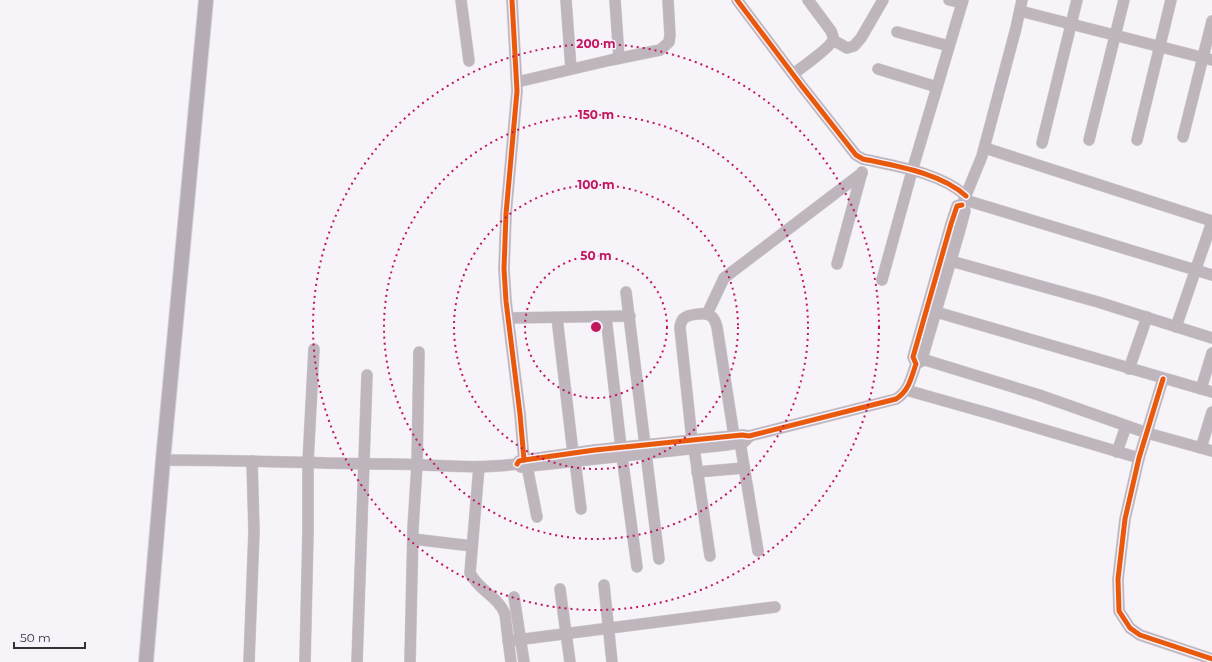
<svg xmlns="http://www.w3.org/2000/svg" width="1212" height="662" font-family="Montserrat,sans-serif">
<style>
.lines{fill:none;stroke-linecap:round;stroke-linejoin:round}
.minor-casing{stroke:#d3d1d5;stroke-width:12}
.major-casing{stroke:#d3d1d5;stroke-width:16}
.minor{stroke:#beb5bd;stroke-width:11}
.major{stroke:#b6acb6;stroke-width:14}
.cycleway-casing{stroke:#f6f0fc;stroke-width:8}
.cycleway{stroke:#e8590c;stroke-width:5}
.ring{fill:none;stroke:#c2185b;stroke-width:2;stroke-dasharray:2 4}
.centre{fill:#c2185b;stroke:#f6f0fc;stroke-width:2}
.ring-label{font-size:12px;text-anchor:middle;font-weight:bold;fill:#c2185b;stroke:#f6f0fc;stroke-width:3;stroke-linejoin:round;paint-order:stroke}
</style>
<rect width="100%" height="100%" fill="#f6f3f9"/>
<g class="lines">
<defs>
<g id="minor">
<polyline points="461,0 469,61"/>
<polyline points="512,0 517,91 506,214 504,269 506,301 520,414 524,460"/>
<polyline points="566,0 571,69"/>
<polyline points="615,0 619,58"/>
<path d="M737 0 801 85 856 155 863 159C896 166 941 173 966 196"/>
<polyline points="949,0 962,3"/>
<polyline points="1020,11 1212,60"/>
<polyline points="897,32 949,46"/>
<polyline points="833,40 847,48 854,46 861,38 883,0"/>
<polyline points="878,69 937,87"/>
<path d="M793 74C801 68 830 48 833 40 834 37 832 34 831 31L808 0"/>
<polyline points="517,82 611,60 660,50 669,42 670,35 668,0"/>
<polyline points="1183,137 1212,21"/>
<polyline points="1089,140 1124,0"/>
<polyline points="1137,140 1171,0"/>
<polyline points="1042,143 1077,0"/>
<polyline points="985,148 1212,221"/>
<polyline points="965,200 1212,275"/>
<polyline points="951,261 1098,302 1212,338"/>
<polyline points="837,264 862,172"/>
<polyline points="882,280 912,171 963,0"/>
<polyline points="626,292 645,445"/>
<polyline points="936,312 1212,392"/>
<polyline points="707,314 724,278 862,173"/>
<polyline points="606,317 621,447"/>
<polyline points="508,318 630,316"/>
<polyline points="557,318 573,453"/>
<polyline points="1176,327 1212,222"/>
<polyline points="922,359 1039,395 1147,433 1212,451"/>
<polyline points="916,364 922,361 922,359 959,233 965,211 962,205 982,156 1016,28 1022,0"/>
<polyline points="1129,369 1147,317"/>
<polyline points="1163,379 1139,458 1125,519 1118,579 1119,611 1130,628 1140,635 1212,659"/>
<polyline points="1201,389 1212,353"/>
<polyline points="906,390 991,414 1139,458"/>
<path d="M692 440 680 328C680 325 681 322 683 319 688 314 705 312 711 316 715 319 716 323 717 327L734 436"/>
<polyline points="740,442 758,551"/>
<polyline points="694,448 710,556"/>
<polyline points="1201,448 1212,412"/>
<polyline points="1117,452 1126,426"/>
<polyline points="646,453 659,559"/>
<polyline points="622,456 637,567"/>
<path d="M163 460C238 460 312 463 387 464 430 464 474 470 517 464L521 467 726 445 744 442 749 437"/>
<polyline points="575,461 581,509"/>
<path d="M517 464 519 461 524 460 595 450 742 435 749 436 896 399C909 391 911 378 916 364L913 357 951 224 957 206 962 205"/>
<polyline points="527,466 537,517"/>
<path d="M479 467 470 573C479 591 498 596 505 614L511 662"/>
<polyline points="697,472 744,468"/>
<polyline points="413,539 472,546"/>
<polyline points="604,585 612,662"/>
<polyline points="560,589 570,662"/>
<polyline points="514,597 524,662"/>
<polyline points="508,641 775,607"/>
<polyline points="249,662 254,531 252,461"/>
<polyline points="305,662 308,532 308,462 314,349"/>
<polyline points="357,662 367,375"/>
<polyline points="410,662 413,528 417,465 419,352"/>
</g>
<polyline id="major" points="146,662 163,460 206,0"/>
</defs>
<!-- minor casing -->
<use href="#minor" class="minor-casing"/>
<!-- major casing -->
<use href="#major" class="major-casing"/>
<!-- minor -->
<use href="#minor" class="minor"/>
<!-- major -->
<use href="#major" class="major"/>
<defs>
<g id="cycleway">
<polyline points="512,0 517,91 506,214 504,269 506,301 520,414 524,460"/>
<path d="M737 0 801 85 856 155 863 159C896 166 941 173 966 196"/>
<polyline points="1163,379 1139,458 1125,519 1118,579 1119,611 1130,628 1140,635 1212,659"/>
<path d="M517 464 519 461 524 460 595 450 742 435 749 436 896 399C909 391 911 378 916 364L913 357 951 224 957 206 962 205"/>
</g>
</defs>
<!-- cycleway casing -->
<use href="#cycleway" class="cycleway-casing"/>
<!-- cycleway -->
<use href="#cycleway" class="cycleway"/>
</g>
<!-- distance rings -->
<g class="ring">
<circle cx="596" cy="327" r="71"/>
<circle cx="596" cy="327" r="142"/>
<circle cx="596" cy="327" r="212"/>
<circle cx="596" cy="327" r="283"/>
</g>
<circle cx="596" cy="327" r="6" class="centre"/>
<g class="ring-label">
<text x="596" y="48">200 m</text>
<text x="596" y="119">150 m</text>
<text x="596" y="189">100 m</text>
<text x="596" y="260">50 m</text>
</g>
<!-- scale -->
<path d="M14 642v6h71v-6" fill="none" stroke="#343236" stroke-width="2"/>
<text x="20" y="642" font-size="12" fill="#343236" stroke="#f6f0fc" stroke-width="3" paint-order="stroke">50 m</text>
</svg>
